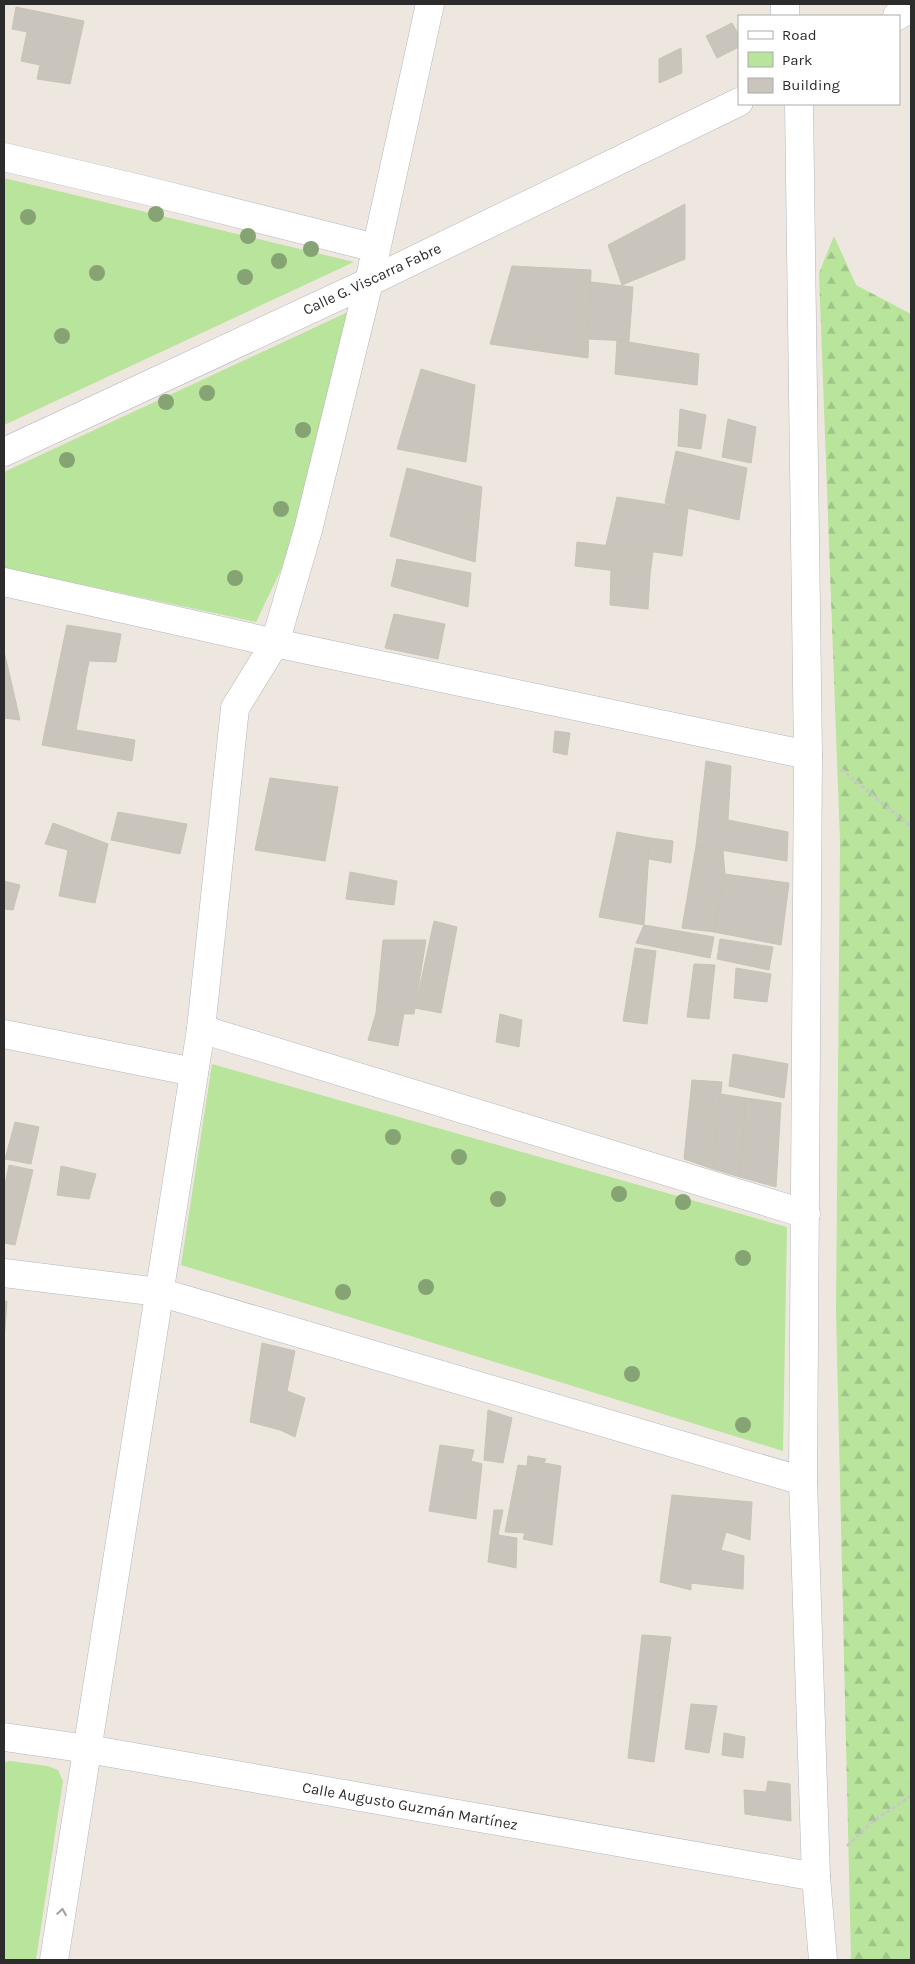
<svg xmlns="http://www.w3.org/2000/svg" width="915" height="1964" font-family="Karla,sans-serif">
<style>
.forest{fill:url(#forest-firs)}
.park{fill:#b9e49c}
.building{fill:#c9c5bd;stroke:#c9c2b8}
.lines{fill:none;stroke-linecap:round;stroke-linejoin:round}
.street-casing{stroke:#b2b6c0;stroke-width:29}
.secondary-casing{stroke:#b2b6c0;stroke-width:29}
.path{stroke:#c8c8c8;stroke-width:3;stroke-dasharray:4 2.5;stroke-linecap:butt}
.street{stroke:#fff;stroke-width:28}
.secondary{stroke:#fff;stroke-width:28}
.tree{fill:#86a373}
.oneway{stroke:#a0a0a0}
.labels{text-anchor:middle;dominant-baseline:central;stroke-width:4.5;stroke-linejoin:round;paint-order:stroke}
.street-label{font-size:15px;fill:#2c2c2c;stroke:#fff}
</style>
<defs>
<pattern id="forest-firs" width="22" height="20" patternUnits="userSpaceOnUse" patternTransform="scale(1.25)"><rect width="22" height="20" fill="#b9e49c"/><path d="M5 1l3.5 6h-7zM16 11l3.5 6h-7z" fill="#9fc487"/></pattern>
</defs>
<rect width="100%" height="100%" fill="#eee7df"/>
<!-- forest -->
<polygon class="forest" points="834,236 856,285 911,314 911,1960 851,1960 836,1311 840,842 819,273"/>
<!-- park -->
<g class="park">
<polygon points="4,178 354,262 4,425"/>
<polygon points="348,312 305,520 256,622 4,568 4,472"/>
<polygon points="212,1064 787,1227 783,1451 181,1265"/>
<polygon points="10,1761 48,1766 58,1770 63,1781 36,1960 4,1960 4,1762"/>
</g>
<!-- building -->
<g class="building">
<polygon points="16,7 84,21 70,84 37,79 40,65 21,61 27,32 12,29"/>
<polygon points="732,23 739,35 739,47 717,58 706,36"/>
<polygon points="681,48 682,73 659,83 659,59"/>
<polygon points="685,204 685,259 622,285 608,245"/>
<polygon points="512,266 591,270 588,358 490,344"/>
<polygon points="591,282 633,287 629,341 589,339"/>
<polygon points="617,340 699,354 697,385 615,374"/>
<polygon points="421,369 475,385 466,462 397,449"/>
<polygon points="680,409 706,415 701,449 678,446"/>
<polygon points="728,419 756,427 751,463 722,457"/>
<polygon points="676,451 747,468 739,520 665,503"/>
<polygon points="407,468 482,487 475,562 390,536"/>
<polygon points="617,497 688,508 682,556 606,545"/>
<polygon points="577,542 653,551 650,575 575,566"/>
<polygon points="397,559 471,573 468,607 391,586"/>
<polygon points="611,570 650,575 648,609 610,605"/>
<polygon points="394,614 445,624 438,659 385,648"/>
<polygon points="67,625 121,634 116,662 89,661 76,730 135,740 132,761 42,745"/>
<polygon points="4,651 20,720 4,718"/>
<polygon points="555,731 570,733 567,755 553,752"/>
<polygon points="706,761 731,766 728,820 788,832 787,861 696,846"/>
<polygon points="270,778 338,787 325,861 255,850"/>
<polygon points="118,812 187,824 180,854 111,840"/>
<polygon points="53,823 108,844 95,903 59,896 68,850 45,844"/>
<polygon points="617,832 650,838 644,925 599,917"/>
<polygon points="650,838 673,841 671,863 649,859"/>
<polygon points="696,846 723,851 725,874 714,932 682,928"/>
<polygon points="350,872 397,881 394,905 346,899"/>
<polygon points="725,874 789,883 781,945 714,932"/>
<polygon points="4,881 20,885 13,910 4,909"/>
<polygon points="434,921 457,927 441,1013 415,1008"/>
<polygon points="644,925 714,937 710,958 636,943"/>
<polygon points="720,939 773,947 769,970 717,959"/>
<polygon points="383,940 426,940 414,1014 376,1013"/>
<polygon points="635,948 656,951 647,1024 623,1021"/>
<polygon points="694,964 715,965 709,1019 687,1017"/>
<polygon points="736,968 771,974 767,1002 734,998"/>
<polygon points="376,1013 404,1013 398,1046 368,1040"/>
<polygon points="500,1014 522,1020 519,1047 496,1042"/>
<polygon points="733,1054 788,1064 784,1098 729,1086"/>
<polygon points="692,1080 722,1082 713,1169 684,1159"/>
<polygon points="720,1094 746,1098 740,1177 713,1169"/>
<polygon points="746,1098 781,1103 776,1187 740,1177"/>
<polygon points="15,1122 39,1127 31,1164 5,1159"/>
<polygon points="9,1165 33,1170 15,1245 4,1243 4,1189"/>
<polygon points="61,1166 96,1174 89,1199 57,1195"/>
<polygon points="4,1301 7,1301 4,1341"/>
<polygon points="262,1343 295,1351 287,1391 305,1398 295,1437 280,1430 250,1422"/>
<polygon points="488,1410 512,1418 503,1463 484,1460"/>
<polygon points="440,1445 474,1450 471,1461 482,1464 476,1519 429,1511"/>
<polygon points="528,1456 546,1459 544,1463 561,1466 552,1545 523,1539 525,1533 505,1532 518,1465 527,1466"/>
<polygon points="672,1495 752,1502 750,1540 726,1532 721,1550 744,1556 743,1589 691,1583 691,1590 660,1582"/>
<polygon points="494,1510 503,1510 498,1535 517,1538 516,1568 488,1562"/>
<polygon points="642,1635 671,1637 654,1762 628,1758"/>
<polygon points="691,1704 717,1706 709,1753 685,1749"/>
<polygon points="724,1733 745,1737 743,1758 722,1755"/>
<polygon points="768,1781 790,1784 791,1821 745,1814 744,1790 766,1792"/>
</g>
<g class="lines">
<defs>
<g id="street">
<polyline points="785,4 785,16"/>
<polyline points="799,104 808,755 803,1481 816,1877 823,1960"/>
<polyline points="4,157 140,189 376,248"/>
<polyline points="4,582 275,643 808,755"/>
<polyline points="201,1029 806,1214"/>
<polyline points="4,1034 194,1072"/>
<polyline points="4,1273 159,1292 803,1481"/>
<polyline points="4,1737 88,1749 816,1877"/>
<polyline points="54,1960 201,1029 235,708 275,643 308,530 369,282 430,4"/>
</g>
<g id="secondary">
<polyline points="897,16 911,8"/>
<polyline points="4,452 369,282 739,102"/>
</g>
</defs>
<!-- street casing -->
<use href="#street" class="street-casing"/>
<!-- secondary casing -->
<use href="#secondary" class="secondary-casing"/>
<!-- path -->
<g class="path">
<polyline points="841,769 911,827"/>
<polyline points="847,1846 873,1821 911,1796"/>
</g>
<!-- street -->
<use href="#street" class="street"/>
<!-- secondary -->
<use href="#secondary" class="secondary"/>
</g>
<!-- trees -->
<g class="tree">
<circle cx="156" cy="214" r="8"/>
<circle cx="28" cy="217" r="8"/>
<circle cx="248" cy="236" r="8"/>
<circle cx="311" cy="249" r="8"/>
<circle cx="279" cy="261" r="8"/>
<circle cx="97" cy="273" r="8"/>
<circle cx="245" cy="277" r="8"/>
<circle cx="62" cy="336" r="8"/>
<circle cx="207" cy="393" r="8"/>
<circle cx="166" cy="402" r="8"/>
<circle cx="303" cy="430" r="8"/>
<circle cx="67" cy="460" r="8"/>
<circle cx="281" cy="509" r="8"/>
<circle cx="235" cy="578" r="8"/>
<circle cx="393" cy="1137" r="8"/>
<circle cx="459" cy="1157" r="8"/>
<circle cx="619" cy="1194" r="8"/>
<circle cx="498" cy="1199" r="8"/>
<circle cx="683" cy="1202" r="8"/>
<circle cx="743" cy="1258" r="8"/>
<circle cx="426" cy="1287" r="8"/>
<circle cx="343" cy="1292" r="8"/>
<circle cx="632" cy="1374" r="8"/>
<circle cx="743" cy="1425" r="8"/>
</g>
<!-- one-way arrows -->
<defs><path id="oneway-chevron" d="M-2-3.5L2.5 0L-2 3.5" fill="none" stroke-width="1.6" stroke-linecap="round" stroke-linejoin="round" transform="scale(1.25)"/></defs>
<use class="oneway" href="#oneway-chevron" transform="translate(62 1912) rotate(-81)"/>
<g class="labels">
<!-- street labels -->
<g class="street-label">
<text transform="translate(372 279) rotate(-25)">Calle G. Viscarra Fabre</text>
<text transform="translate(410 1806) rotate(10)">Calle Augusto Guzmán Martínez</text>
</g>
</g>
<!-- border -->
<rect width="915" height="1964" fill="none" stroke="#2c2c2c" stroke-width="10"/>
<!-- legend -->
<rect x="738" y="15" width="162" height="90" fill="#ffffff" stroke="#ababab"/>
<rect x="748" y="31" width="25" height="8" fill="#ffffff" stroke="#ababab"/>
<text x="782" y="40" font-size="15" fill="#2c2c2c">Road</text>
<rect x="748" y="52" width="25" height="15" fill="#b9e49c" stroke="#ababab"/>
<text x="782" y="65" font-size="15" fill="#2c2c2c">Park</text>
<rect x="748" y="78" width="25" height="15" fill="#c9c5bd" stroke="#ababab"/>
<text x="782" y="90" font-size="15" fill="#2c2c2c">Building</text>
</svg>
